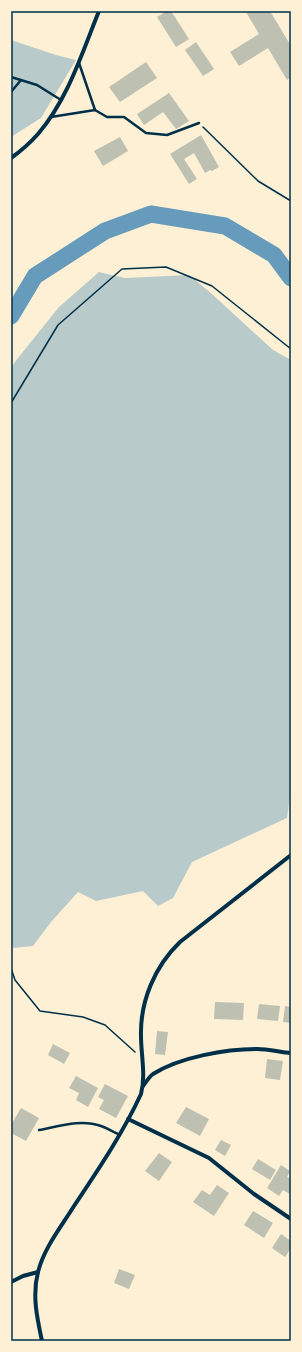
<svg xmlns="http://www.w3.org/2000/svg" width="302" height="1352" font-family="'Roboto Serif',serif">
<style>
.green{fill:#b9caca}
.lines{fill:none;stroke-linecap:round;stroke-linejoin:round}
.river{stroke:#669bbc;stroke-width:17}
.building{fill:#bec0b2}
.path{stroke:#003049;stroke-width:1.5}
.service{stroke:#003049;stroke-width:2.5}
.minor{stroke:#003049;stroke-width:4}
.neatline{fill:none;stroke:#003049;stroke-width:1.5}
</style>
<rect width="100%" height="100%" fill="#fdf0d5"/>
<!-- green -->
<g class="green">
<polygon points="11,40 56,55 76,60 41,118 11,137"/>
<polygon points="99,272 125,278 189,275 212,294 273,350 291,360 291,788 287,818 192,862 173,898 158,906 143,891 96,901 78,892 51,922 33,946 13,948 11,929 11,369 14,363 59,307"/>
</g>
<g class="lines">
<!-- river -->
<polyline class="river" points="11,316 35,276 105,231 151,214 225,226 274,255 291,278"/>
</g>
<!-- building -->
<g class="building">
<polygon points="167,11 171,11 189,39 176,47 157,17"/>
<polygon points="248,11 270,11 291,46 291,77 287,80 268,48 239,66 230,52 259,34 246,12"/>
<polygon points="196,42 214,69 203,76 185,50"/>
<polygon points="146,62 157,78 120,102 109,87"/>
<polygon points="169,93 189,121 176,129 163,112 144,125 137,114"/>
<polygon points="201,135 219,167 212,171 210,170 205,173 194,153 184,159 197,179 189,184 170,154"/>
<polygon points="120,137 128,151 103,166 94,151"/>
<polygon points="215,1002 244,1003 243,1020 214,1019"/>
<polygon points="259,1004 280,1006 278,1021 257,1019"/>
<polygon points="285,1006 291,1007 291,1023 283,1022"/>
<polygon points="157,1031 168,1032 165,1055 155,1054"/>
<polygon points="53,1044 70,1053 64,1064 48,1055"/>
<polygon points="267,1059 283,1061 280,1080 265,1078"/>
<polygon points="76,1076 98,1088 88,1107 76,1100 79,1093 69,1088"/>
<polygon points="105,1084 128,1096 116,1118 99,1109 104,1100 98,1097"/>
<polygon points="186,1107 209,1119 200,1136 176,1123"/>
<polygon points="21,1108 39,1118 26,1141 11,1133 11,1125"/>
<polygon points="221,1140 231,1145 225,1156 215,1150"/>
<polygon points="159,1153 172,1162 159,1181 145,1171"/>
<polygon points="258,1159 276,1170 270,1180 252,1169"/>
<polygon points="281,1165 290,1171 287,1177 291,1179 291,1193 290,1194 283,1190 279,1196 267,1188"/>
<polygon points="217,1185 229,1193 214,1216 193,1202 202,1190 210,1195"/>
<polygon points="253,1211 273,1223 264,1238 244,1225"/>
<polygon points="281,1234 291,1241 291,1248 285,1257 272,1248"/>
<polygon points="119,1269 135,1275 129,1289 114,1283"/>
</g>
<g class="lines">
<!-- path -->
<g class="path">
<polyline points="203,127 258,181 291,201"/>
<polyline points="11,403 58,325 122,269 166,267 212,286 291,349"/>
<polyline points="11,968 15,980 40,1011 83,1017 105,1025 135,1052"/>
</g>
<!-- service -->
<g class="service">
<polyline points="79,63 95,110"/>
<polyline points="11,77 37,85 61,100"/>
<polyline points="11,92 21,80"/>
<polyline points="51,117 95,110 107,117 124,117 146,133 167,135 199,123"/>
<path d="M39 1130C60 1126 81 1119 101 1126 107 1128 113 1132 118 1134"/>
</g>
<!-- minor -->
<g class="minor">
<path d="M11 158C21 151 30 143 38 134 68 99 82 53 99 11"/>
<path d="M143 1086C146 1082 149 1077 153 1074 180 1057 226 1049 257 1049 268 1049 280 1052 291 1053"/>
<polyline points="128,1119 209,1158 254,1194 291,1219"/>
<polyline points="11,1282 23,1276 38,1272"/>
<path d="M42 1341C37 1318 32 1295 38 1272 44 1248 61 1227 74 1206 98 1170 123 1133 141 1094 146 1075 141 1055 141 1036 140 1001 155 966 180 942L291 855"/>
</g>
</g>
<!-- border -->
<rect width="302" height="1352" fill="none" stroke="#fdf0d5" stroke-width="24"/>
<rect x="12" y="12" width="278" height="1328" class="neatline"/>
</svg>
